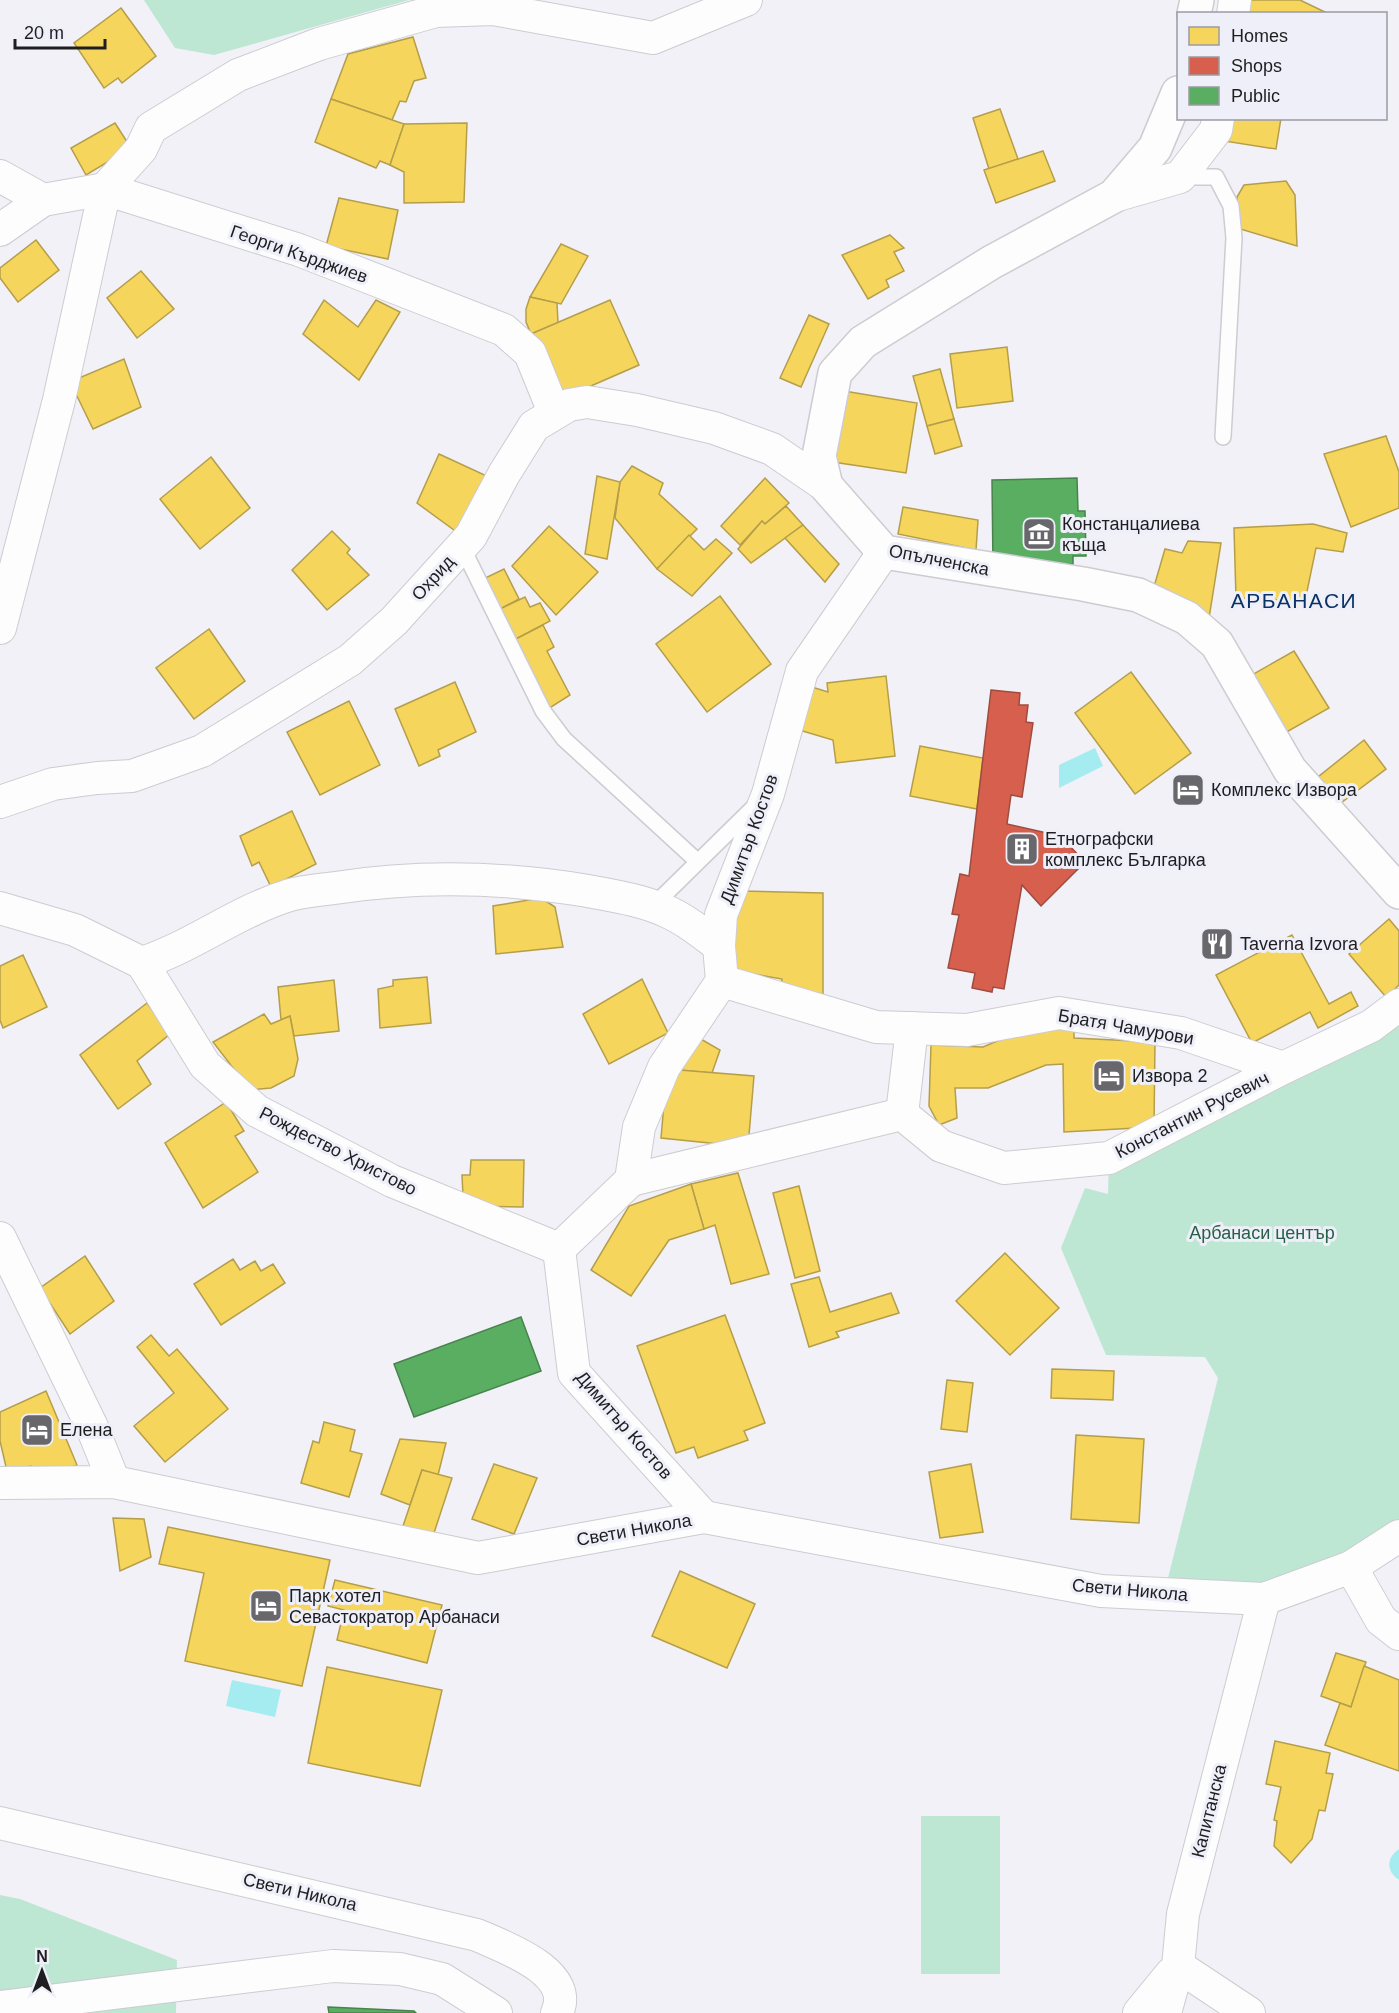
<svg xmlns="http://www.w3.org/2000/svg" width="1399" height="2013" font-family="Arial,sans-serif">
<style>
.green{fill:#bde7d3}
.water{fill:#a4ecf0}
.homes{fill:#f6d55c;stroke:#b59e4a;stroke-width:1.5}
.shops{fill:#d6604d;stroke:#9f4c40;stroke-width:1.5}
.public{fill:#5aae61;stroke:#48834e;stroke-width:1.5}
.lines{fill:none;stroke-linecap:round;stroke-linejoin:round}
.lane-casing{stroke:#ccccd1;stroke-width:18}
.street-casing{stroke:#ccccd1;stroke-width:34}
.secondary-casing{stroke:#ccccd1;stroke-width:36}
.lane{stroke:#fdfdfe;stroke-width:15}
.street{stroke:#fdfdfe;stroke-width:32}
.secondary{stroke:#fdfdfe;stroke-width:33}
.labels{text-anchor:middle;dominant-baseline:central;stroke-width:6;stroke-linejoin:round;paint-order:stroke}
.street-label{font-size:18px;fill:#1e1e21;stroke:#efeff9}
.poi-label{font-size:18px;fill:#1e1e21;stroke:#efeff9;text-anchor:start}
.park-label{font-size:18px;fill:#276146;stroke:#efeff9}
.quarter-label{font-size:21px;letter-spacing:1.5px;fill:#0b3366;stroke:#efeff9}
</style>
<rect width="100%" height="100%" fill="#f1f1f7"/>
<!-- green -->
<g class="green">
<polygon points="144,0 409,0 214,55 175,48"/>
<polygon points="1399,1005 1399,1536 1264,1599 1164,1594 1218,1378 1205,1357 1106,1355 1061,1248 1085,1188 1108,1194 1109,1158"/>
<rect x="921" y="1816" width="79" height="158"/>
<polygon points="0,1895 20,1899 177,1960 176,2013 0,2013"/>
</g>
<!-- water -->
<g class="water">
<polygon points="1095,748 1103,766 1059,788 1059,765"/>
<polygon points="232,1680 281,1690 275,1717 226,1706"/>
<path d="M1399 1849V1880C1386 1871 1386 1858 1399 1849Z"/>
</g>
<!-- homes -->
<g class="homes">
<polygon points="1249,0 1300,0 1329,14 1246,14"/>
<polygon points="121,8 156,56 122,83 118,78 104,88 74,43"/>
<polygon points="413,37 426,78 414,81 406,102 400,101 392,120 331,99 348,54"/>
<polygon points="331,99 404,124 390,165 380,161 376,168 315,142"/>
<polygon points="1000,109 1018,159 989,169 973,118"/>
<polygon points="1228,118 1281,118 1276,149 1224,141"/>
<polygon points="115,123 131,148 86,175 71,148"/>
<polygon points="467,123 464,202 404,203 404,172 390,165 404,124"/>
<polygon points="1043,151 1055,181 996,203 984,170"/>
<polygon points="1286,181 1295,195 1297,246 1237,228 1237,197 1244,185"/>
<polygon points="339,198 398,210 388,259 326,246"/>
<polygon points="890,235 904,248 894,252 904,271 886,280 889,287 868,299 842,255"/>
<polygon points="36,240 59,270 18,302 0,278 0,268"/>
<polygon points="561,244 588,256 561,304 530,297"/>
<polygon points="141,271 174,309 137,338 107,298"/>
<polygon points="530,297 557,303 558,323 531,334 526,322 526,309"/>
<polygon points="324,300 358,327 376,300 400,312 359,380 303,334"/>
<polygon points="610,300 639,365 561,399 531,334"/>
<polygon points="809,315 829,324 801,387 780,378"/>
<polygon points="1007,347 1013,401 957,408 950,354"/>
<polygon points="124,359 141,407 93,429 75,392 79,378"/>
<polygon points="940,369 954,419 927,426 913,376"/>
<polygon points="844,391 917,403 906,473 833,462"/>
<polygon points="954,419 962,446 935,454 927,426"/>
<polygon points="1386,436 1399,472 1399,508 1351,527 1324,454"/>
<polygon points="439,454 489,477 458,533 417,503"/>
<polygon points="211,457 250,508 200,549 160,499"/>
<polygon points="632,466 663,483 659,494 697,529 657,569 615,518 620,482"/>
<polygon points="597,476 620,482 607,559 585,554"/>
<polygon points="765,478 789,503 765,524 762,521 740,545 721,526"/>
<polygon points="786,506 803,525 751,563 738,549 762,521 765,524"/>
<polygon points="903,507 978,520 976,550 898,534"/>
<polygon points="1313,524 1347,533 1343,552 1316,548 1305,601 1236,598 1234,528"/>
<polygon points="803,525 839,564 825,582 785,538"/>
<polygon points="549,526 598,572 556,615 512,566"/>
<polygon points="332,531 350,549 347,553 369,575 327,610 292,570"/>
<polygon points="689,535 704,550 716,539 732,553 692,596 657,569"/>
<polygon points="1188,541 1221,543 1209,618 1153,590 1165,549 1182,553"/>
<polygon points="504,569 519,599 496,611 481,580"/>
<polygon points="720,596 771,664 707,712 656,644"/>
<polygon points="525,597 530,607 540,603 550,621 512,641 496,611"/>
<polygon points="543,625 554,647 547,651 570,695 548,709 512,641"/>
<polygon points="209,629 245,681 194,719 156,668"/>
<polygon points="1294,651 1329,708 1276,738 1243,680"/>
<polygon points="1131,672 1191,753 1135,794 1075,713"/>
<polygon points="886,676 895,756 836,763 833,740 789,727 802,684 828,692 827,683"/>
<polygon points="455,682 476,732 438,750 440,756 419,766 395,709"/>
<polygon points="349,701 380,765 320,795 287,732"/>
<polygon points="1364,740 1386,769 1333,809 1313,781"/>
<polygon points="920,746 983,758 977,809 910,796"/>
<polygon points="292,811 316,864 271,887 259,862 252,866 240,836"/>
<polygon points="739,891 823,893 823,994 781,989 782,979 731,970"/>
<polygon points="541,898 555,907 563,947 496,954 493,906"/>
<polygon points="1389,919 1399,931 1399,985 1386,997 1349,954"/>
<polygon points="1292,935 1329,1004 1351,992 1358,1006 1318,1028 1310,1012 1252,1043 1216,975"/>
<polygon points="23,955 47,1007 3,1028 0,1020 0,966"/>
<polygon points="427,977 431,1023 380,1028 378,989 393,986 393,980"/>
<polygon points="642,979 668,1033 609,1064 583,1014"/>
<polygon points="334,980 339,1031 294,1036 290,1016 281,1020 278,987"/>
<polygon points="147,1003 170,1034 137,1061 151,1084 118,1109 80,1055"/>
<polygon points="264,1014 271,1024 290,1016 298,1059 294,1076 271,1088 250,1090 213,1042"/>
<polygon points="1046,1021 1074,1029 1074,1038 1155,1042 1154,1127 1064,1132 1063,1064 1046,1065 988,1088 955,1088 957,1118 939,1125 929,1106 931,1045 983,1047"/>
<polygon points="699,1038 720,1050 712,1073 679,1070"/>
<polygon points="667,1069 754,1076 748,1147 661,1138"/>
<polygon points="226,1102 244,1131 235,1136 258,1172 203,1208 165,1143"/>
<polygon points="471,1160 524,1160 523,1207 471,1206 463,1196 462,1175 470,1175"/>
<polygon points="738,1173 769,1274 731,1284 715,1225 704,1229 691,1184"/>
<polygon points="691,1184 704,1229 669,1240 631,1296 591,1270 629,1206"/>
<polygon points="799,1186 820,1271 795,1278 773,1193"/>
<polygon points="1005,1253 1059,1308 1010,1355 956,1301"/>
<polygon points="85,1256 114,1301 70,1334 40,1288"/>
<polygon points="233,1259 240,1270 255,1261 261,1271 273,1264 285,1283 221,1325 194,1284"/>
<polygon points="819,1277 830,1312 891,1293 899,1313 836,1332 839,1337 809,1347 791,1284"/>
<polygon points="725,1315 765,1423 744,1431 748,1440 698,1458 694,1447 676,1453 637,1346"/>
<polygon points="151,1335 169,1356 177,1349 228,1409 165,1462 134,1426 174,1393 137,1347"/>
<polygon points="1052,1369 1114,1371 1113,1400 1051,1398"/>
<polygon points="947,1380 973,1383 967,1432 941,1429"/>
<polygon points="46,1391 77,1465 38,1479 31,1466 7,1471 0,1441 0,1412"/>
<polygon points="324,1422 355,1430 350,1451 362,1454 349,1497 301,1483 313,1441 319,1443"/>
<polygon points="1076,1435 1144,1439 1139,1523 1071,1519"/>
<polygon points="400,1439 446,1443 438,1475 422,1470 410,1505 381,1494"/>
<polygon points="494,1464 537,1478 514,1534 472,1519"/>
<polygon points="971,1464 983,1532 940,1538 929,1472"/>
<polygon points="422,1470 452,1478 433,1536 403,1526"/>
<polygon points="113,1518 144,1519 151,1557 120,1571"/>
<polygon points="168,1527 330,1560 302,1686 185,1661 204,1573 159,1564"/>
<polygon points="680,1571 755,1604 727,1668 652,1636"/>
<polygon points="335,1580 442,1605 427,1663 337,1640 344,1610 328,1606"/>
<polygon points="1336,1653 1366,1662 1351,1707 1321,1696"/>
<polygon points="1364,1666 1399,1680 1399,1771 1325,1745 1340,1703 1351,1707"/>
<polygon points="327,1667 442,1690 420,1786 308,1763"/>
<polygon points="1275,1741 1330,1753 1326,1773 1333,1774 1325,1811 1319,1810 1312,1839 1291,1863 1274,1846 1277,1821 1274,1820 1281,1787 1266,1784"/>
</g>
<!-- shops -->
<polygon class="shops" points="991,690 1020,693 1019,705 1028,705 1026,722 1033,723 1022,797 1011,795 1007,824 1060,836 1085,862 1041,906 1022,885 1004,989 993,987 992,992 972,988 975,973 948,968 959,915 952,914 960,874 969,876"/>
<!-- public -->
<g class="public">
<polygon points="1077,478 1078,511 1085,511 1086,556 1073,556 1073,564 993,566 992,480"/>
<polygon points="521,1317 541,1371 414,1417 394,1364"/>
<polygon points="328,2007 414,2011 416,2013 329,2013"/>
</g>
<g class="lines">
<defs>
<g id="lane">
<polyline points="1180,177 1216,177 1231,206 1234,238 1223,437"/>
<polyline points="462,547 543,711 564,739 697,861"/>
<polyline points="652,907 755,806"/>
</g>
<g id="street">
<polyline points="1233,14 1235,0"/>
<polyline points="0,176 43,200 105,189 299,250 504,330 530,353 554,412"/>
<polyline points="1114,196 1180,177 1216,130 1218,118"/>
<polyline points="0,230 43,200"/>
<polyline points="0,628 59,400 105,189 141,149 151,128 238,75 319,44 436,11 493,9 653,38 746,0"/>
<polyline points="0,802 53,784 97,778 132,776 202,751 350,660 394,621 471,536 504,474 534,426 569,405 587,402 637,410 714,428 772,449 826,486"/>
<path d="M0 908 75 930 142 963C194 946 237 911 290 895 304 891 320 890 335 888 419 875 504 877 588 891 614 896 641 900 666 911 686 920 702 933 719 946"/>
<polyline points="142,963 205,1065 257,1111 392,1181 559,1249"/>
<polyline points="722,981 876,1027 967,1030 1059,1013 1181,1033 1283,1068"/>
<polyline points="902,1114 912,1028"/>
<polyline points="631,1180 902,1114 941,1146 1004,1168 1109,1158 1283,1068 1371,1026 1399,1005"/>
<polyline points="0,1238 92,1427 114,1482"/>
<polyline points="0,1483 114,1482 478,1558 704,1517 1101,1591 1264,1599 1351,1567 1399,1536"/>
<polyline points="704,1517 574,1373 559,1249 631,1180 639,1127 664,1067 722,981 719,946 721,915 768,794 802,671 884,552"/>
<polyline points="1351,1567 1381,1620 1399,1634"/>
<path d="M0 1823 477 1935C504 1947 576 1972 557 2013"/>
<polyline points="1178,1966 1249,2013"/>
<polyline points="0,2007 333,1966 400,1969 442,1979 496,2013"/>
<polyline points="1139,2013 1171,1974"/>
<polyline points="1165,2013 1178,1966 1183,1914 1264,1599"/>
</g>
<g id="secondary">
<polyline points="1194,14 1197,0"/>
<polyline points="1178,93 1155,148 1114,196 992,262 863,342 835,373 819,456 826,486 884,552 1083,584 1138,595 1187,618 1217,644 1290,770 1399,892"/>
</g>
</defs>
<!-- lane casing -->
<use href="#lane" class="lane-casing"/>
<!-- street casing -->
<use href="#street" class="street-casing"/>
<!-- secondary casing -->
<use href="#secondary" class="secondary-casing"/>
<!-- lane -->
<use href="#lane" class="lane"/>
<!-- street -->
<use href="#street" class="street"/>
<!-- secondary -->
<use href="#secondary" class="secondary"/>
</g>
<!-- icons -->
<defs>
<symbol id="museum-square" viewBox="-11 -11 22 22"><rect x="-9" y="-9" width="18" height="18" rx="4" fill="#68686c" stroke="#efeff9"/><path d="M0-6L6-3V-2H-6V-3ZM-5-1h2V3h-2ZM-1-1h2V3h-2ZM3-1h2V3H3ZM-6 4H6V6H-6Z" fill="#fff"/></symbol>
<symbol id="hotel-square" viewBox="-11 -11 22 22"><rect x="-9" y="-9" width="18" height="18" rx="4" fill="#68686c" stroke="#efeff9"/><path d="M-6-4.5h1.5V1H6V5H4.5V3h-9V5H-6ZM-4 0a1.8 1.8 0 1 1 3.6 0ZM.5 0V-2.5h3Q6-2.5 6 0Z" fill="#fff"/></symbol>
<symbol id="building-square" viewBox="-11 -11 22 22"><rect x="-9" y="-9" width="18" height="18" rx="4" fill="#68686c" stroke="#efeff9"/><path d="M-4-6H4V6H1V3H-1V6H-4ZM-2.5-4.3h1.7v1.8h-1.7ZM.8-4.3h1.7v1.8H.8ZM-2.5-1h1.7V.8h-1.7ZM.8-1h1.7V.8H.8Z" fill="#fff"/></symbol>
<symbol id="restaurant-square" viewBox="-11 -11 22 22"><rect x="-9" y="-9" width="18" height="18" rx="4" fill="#68686c" stroke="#efeff9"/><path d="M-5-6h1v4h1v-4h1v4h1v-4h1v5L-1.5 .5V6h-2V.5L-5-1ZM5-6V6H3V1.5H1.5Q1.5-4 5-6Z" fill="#fff"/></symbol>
</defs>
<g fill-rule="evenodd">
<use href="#museum-square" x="1020" y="515" width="38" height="38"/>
<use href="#hotel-square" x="1169" y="771" width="38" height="38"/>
<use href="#building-square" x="1003" y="830" width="38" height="38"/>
<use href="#restaurant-square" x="1198" y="925" width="38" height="38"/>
<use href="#hotel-square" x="1090" y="1057" width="38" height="38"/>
<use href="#hotel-square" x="18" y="1411" width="38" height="38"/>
<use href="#hotel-square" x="247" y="1587" width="38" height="38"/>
</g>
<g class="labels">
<!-- street labels -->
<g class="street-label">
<text transform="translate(299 254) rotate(19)">Георги Кърджиев</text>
<text transform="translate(939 560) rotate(11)">Опълченска</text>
<text transform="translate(433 578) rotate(-48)">Охрид</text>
<text transform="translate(749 839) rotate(-70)">Димитър Костов</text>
<text transform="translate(1126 1027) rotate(10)">Братя Чамурови</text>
<text transform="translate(1192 1115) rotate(-27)">Константин Русевич</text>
<text transform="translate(338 1151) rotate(27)">Рождество Христово</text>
<text transform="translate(624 1425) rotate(49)">Димитър Костов</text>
<text transform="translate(634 1530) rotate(-10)">Свети Никола</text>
<text transform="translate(1130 1590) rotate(5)">Свети Никола</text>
<text transform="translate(1209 1811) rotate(-76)">Капитанска</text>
<text transform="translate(300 1892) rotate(13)">Свети Никола</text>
</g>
<!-- poi labels -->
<g class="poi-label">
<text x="1062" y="524">Констанцалиева<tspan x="1062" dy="21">къща</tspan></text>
<text x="1211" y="790">Комплекс Извора</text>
<text x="1045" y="839">Етнографски<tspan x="1045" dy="21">комплекс Българка</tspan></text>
<text x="1240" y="944">Taverna Izvora</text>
<text x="1132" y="1076">Извора 2</text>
<text x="60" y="1430">Елена</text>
<text x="289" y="1596">Парк хотел<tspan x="289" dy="21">Севастократор Арбанаси</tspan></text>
</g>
<!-- park labels -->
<g class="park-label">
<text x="1262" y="1233">Арбанаси център</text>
</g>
<!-- quarter labels -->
<g class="quarter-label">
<text x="1294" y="600">АРБАНАСИ</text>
</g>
</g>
<!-- legend -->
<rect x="1177" y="12" width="210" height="108" fill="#efeff9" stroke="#9b9ba3" stroke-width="1.5"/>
<rect x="1189" y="27" width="30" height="18" fill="#f6d55c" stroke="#9b9ba3" stroke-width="1.5"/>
<text x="1231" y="42" font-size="18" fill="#1e1e21">Homes</text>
<rect x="1189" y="57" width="30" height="18" fill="#d6604d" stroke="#9b9ba3" stroke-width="1.5"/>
<text x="1231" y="72" font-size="18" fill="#1e1e21">Shops</text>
<rect x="1189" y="87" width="30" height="18" fill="#5aae61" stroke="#9b9ba3" stroke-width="1.5"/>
<text x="1231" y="102" font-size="18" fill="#1e1e21">Public</text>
<!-- north arrow -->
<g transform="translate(42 1971)" stroke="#efeff9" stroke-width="4.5" paint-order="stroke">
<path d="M0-4.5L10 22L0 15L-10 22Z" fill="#1e1e21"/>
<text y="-9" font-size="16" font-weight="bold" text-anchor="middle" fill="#1e1e21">N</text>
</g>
<!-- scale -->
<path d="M15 39v9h90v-9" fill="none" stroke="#1e1e21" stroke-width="3"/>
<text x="24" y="39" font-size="18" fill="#1e1e21" stroke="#efeff9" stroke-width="4.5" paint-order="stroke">20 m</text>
</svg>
